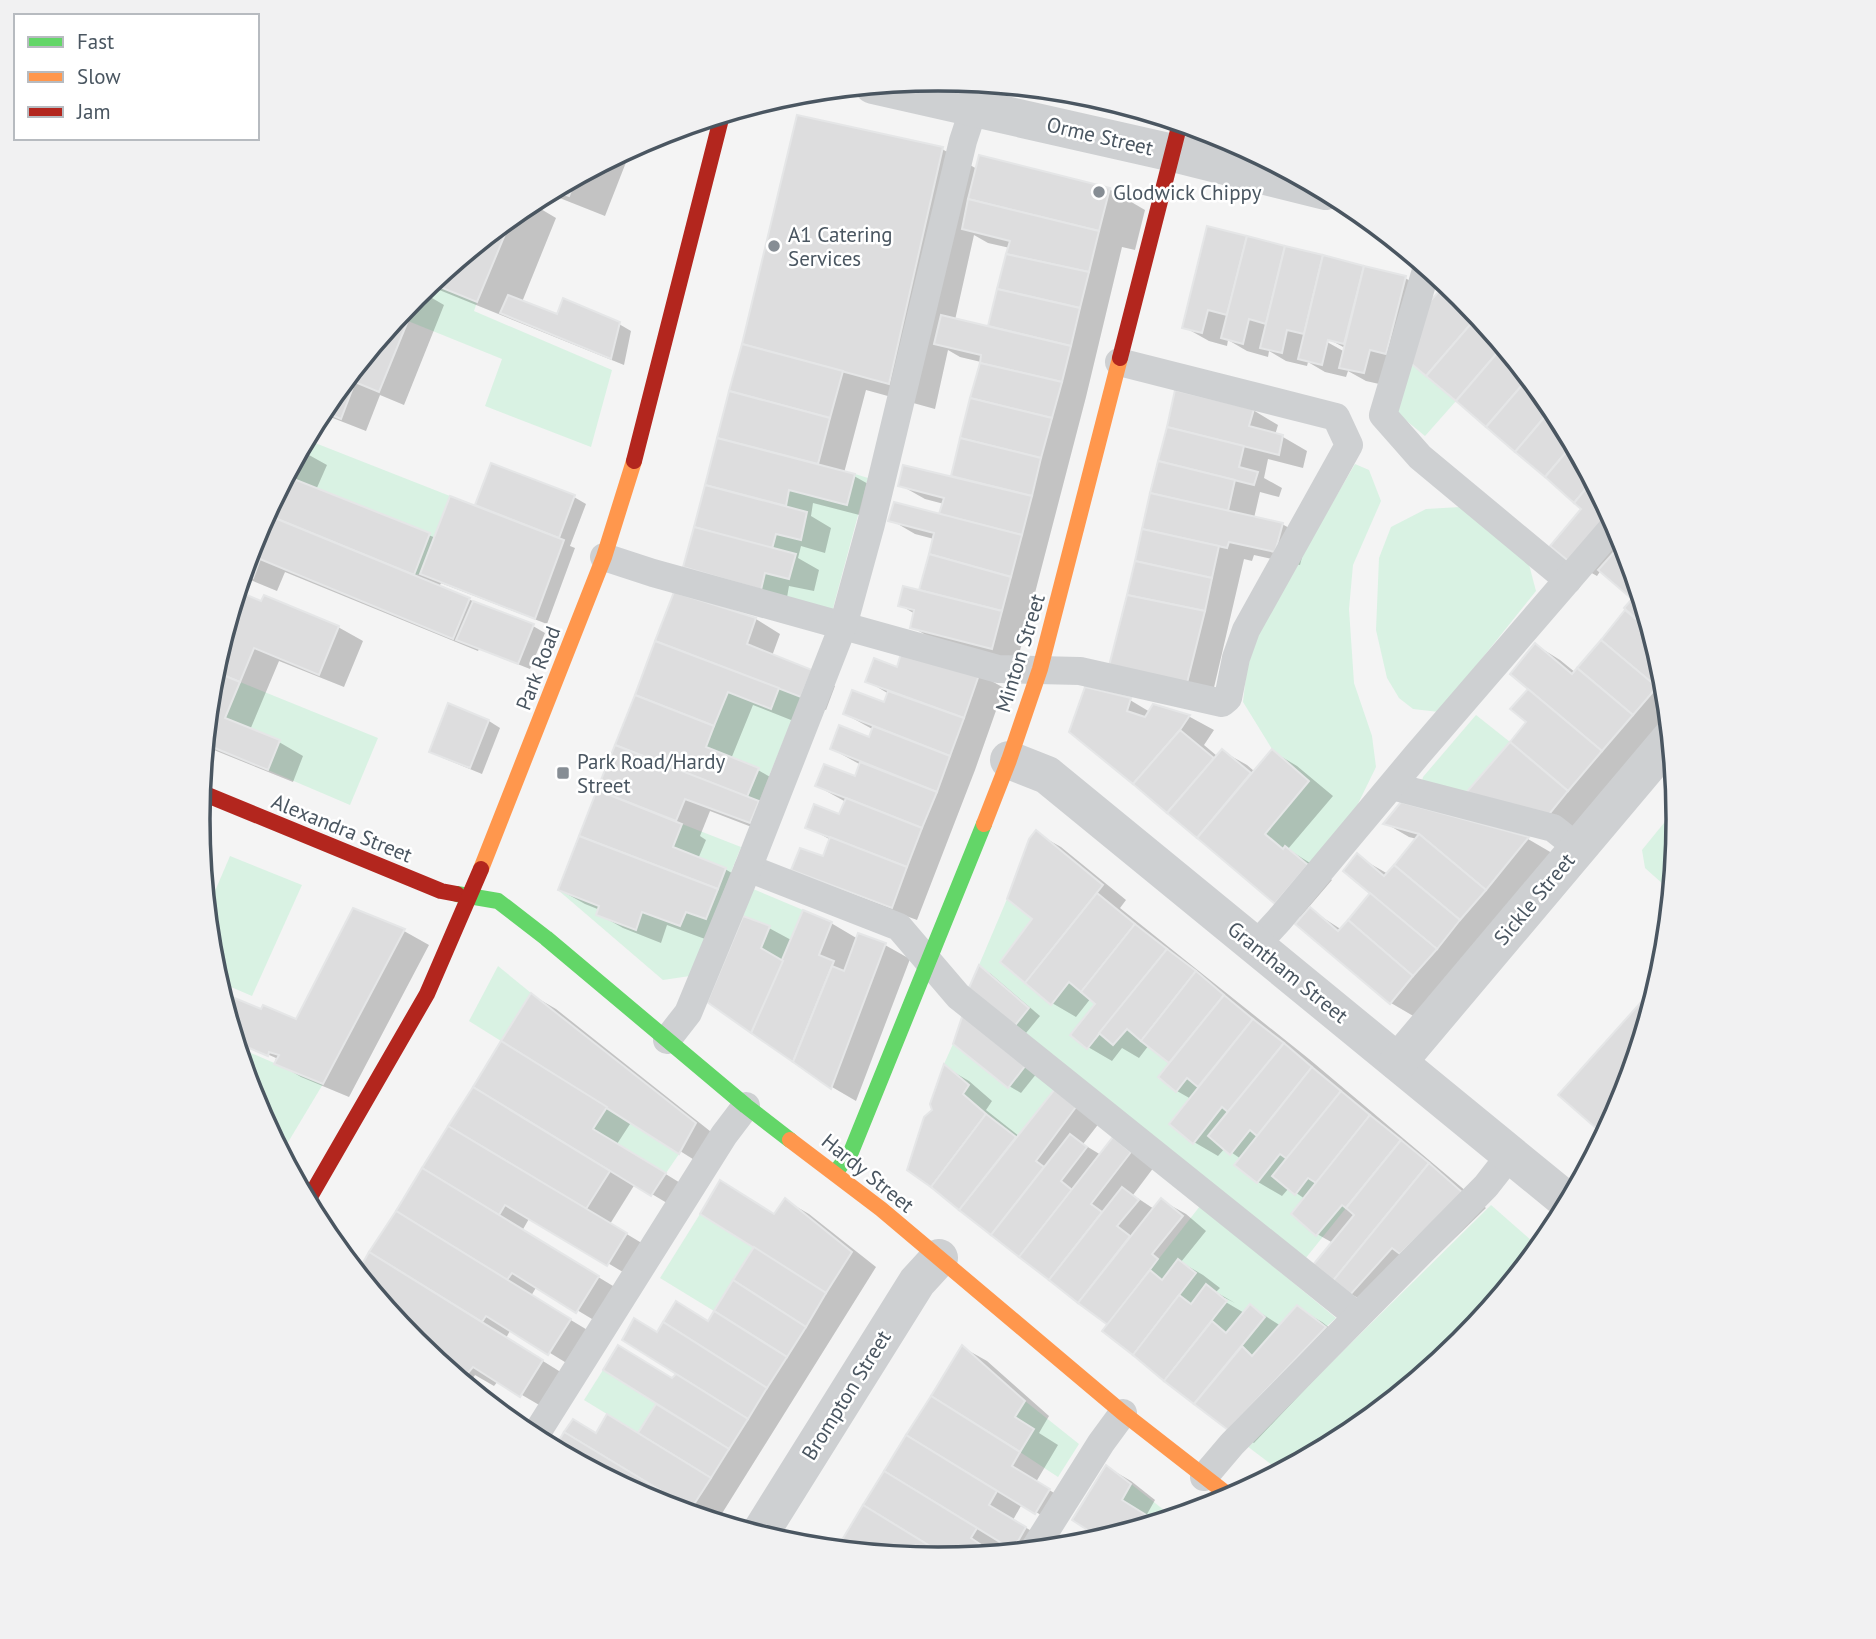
<svg xmlns="http://www.w3.org/2000/svg" width="1876" height="1639" font-family="'PT Sans',sans-serif">
<style>
.green{fill:#d9f2e3}
.shadow{fill:#0003;fill-rule:evenodd}
.building{fill:#ddddde;stroke:#e5e6e7;stroke-width:2}
.lines{fill:none;stroke-linecap:round;stroke-linejoin:round}
.lane{stroke:#ced0d2;stroke-width:28}
.street{stroke:#ced0d2;stroke-width:38}
.fast{stroke:#63d668;stroke-width:16}
.slow{stroke:#ff974d;stroke-width:16}
.jam{stroke:#b3261e;stroke-width:16}
.poi-dot{fill:#868d94;stroke:#fff;stroke-width:2.5}
.labels{text-anchor:middle;dominant-baseline:central;stroke-width:5;stroke-linejoin:round;paint-order:stroke}
.street-label{font-size:21px;fill:#4a5661;stroke:#fff}
.poi-label{font-size:21px;fill:#4a5661;stroke:#fff;text-anchor:start}
.rim{fill:none;stroke:#4a5661;stroke-width:3.5}
</style>
<rect width="100%" height="100%" fill="#f4f4f4"/>
<!-- green -->
<g class="green">
<polygon points="430,283 477,302 474,311 612,370 591,447 485,406 502,359 408,321 420,291"/>
<polygon points="1407,360 1456,401 1425,436 1397,413"/>
<polygon points="305,439 450,496 420,574 414,575 430,533 291,478 303,450 300,449"/>
<polygon points="1355,464 1369,470 1381,501 1353,565 1349,609 1354,683 1372,736 1376,767 1353,814 1308,865 1286,846 1283,849 1265,834 1309,781 1272,749 1243,702 1247,667 1256,633"/>
<polygon points="855,474 868,478 832,612 761,590 765,573 789,578 795,555 772,549 776,534 801,539 807,512 786,506 789,490 846,505"/>
<polygon points="1460,507 1527,557 1536,591 1439,712 1413,709 1399,698 1387,678 1376,630 1379,558 1391,527 1426,509"/>
<polygon points="240,682 378,738 350,805 268,770 225,718"/>
<polygon points="779,688 801,697 759,801 747,797 706,747 728,692 771,709"/>
<polygon points="1476,715 1510,742 1464,795 1421,785 1423,777"/>
<polygon points="1677,807 1679,820 1672,892 1645,868 1642,850"/>
<polygon points="682,824 741,847 690,976 663,980 558,890 599,906 636,930 642,912 679,926 686,912 706,919 726,868 673,847"/>
<polygon points="230,856 302,885 252,996 217,981 211,964 206,912"/>
<polygon points="753,889 803,910 783,961 761,948 770,926 743,916"/>
<polygon points="1007,899 1032,919 1000,962 1050,1004 1069,982 1095,1004 1070,1035 1099,1033 1114,1045 1127,1029 1169,1063 1158,1078 1176,1092 1187,1078 1198,1087 1169,1124 1193,1143 1222,1107 1228,1112 1209,1137 1230,1154 1250,1130 1257,1136 1234,1164 1256,1183 1280,1154 1287,1159 1273,1177 1295,1195 1308,1178 1316,1183 1291,1214 1316,1235 1342,1205 1346,1208 1305,1259 1013,1028 1028,1008 979,965"/>
<polygon points="498,966 531,993 501,1041 469,1021"/>
<polygon points="953,1044 1007,1088 1026,1065 1055,1089 1016,1137 963,1094 944,1064"/>
<polygon points="237,1047 323,1084 281,1154 253,1103"/>
<polygon points="607,1107 679,1154 666,1173 593,1129"/>
<polygon points="1491,1205 1540,1248 1462,1344 1349,1436 1281,1472 1247,1446"/>
<polygon points="1200,1206 1336,1318 1326,1327 1297,1306 1252,1356 1242,1346 1265,1316 1249,1304 1226,1333 1212,1321 1227,1301 1206,1285 1191,1304 1179,1295 1196,1273 1179,1259 1162,1280 1150,1270"/>
<polygon points="700,1214 754,1247 714,1311 660,1278"/>
<polygon points="603,1370 656,1404 638,1433 584,1400"/>
<polygon points="1025,1401 1079,1444 1058,1477 1020,1452 1034,1429 1015,1417"/>
<polygon points="1131,1484 1174,1518 1159,1523 1122,1500"/>
</g>
<!-- shadow -->
<g class="shadow">
<polygon points="632,147 605,216 547,193"/>
<path d="M942 149 977 169 1109 189 1145 210 1135 250 1122 247 1086 397 1017 662 936 641 912 627 915 614 900 605 920 592 934 539 915 534 891 520 941 516 944 504 925 499 900 485 952 479 981 362 960 357 948 350 935 409 866 390 844 473 854 476 879 490 871 518 813 503 811 516 831 528 825 553 801 546 798 558 819 570 814 591 789 586 786 603 685 566 743 346ZM974 235 988 243 1010 248 990 328 955 320Z"/>
<polygon points="529,202 556,218 522,302 558,317 619,324 631,331 624,365 427,285"/>
<path d="M1208 228 1405 278 1430 292 1425 309 1443 290 1467 305 1475 311 1554 408 1623 536 1625 543 1617 552 1629 559 1665 675 1669 716 1571 831 1491 809 1529 722 1530 689 1536 645 1560 660 1576 673 1628 610 1634 599 1601 570 1597 576 1572 562 1583 509 1412 362 1388 386 1366 381 1348 371 1346 377 1325 372 1308 362 1307 366 1286 361 1269 351 1268 357 1247 351 1228 340 1227 346 1209 341 1184 327ZM1321 335 1345 348V352L1320 338Z"/>
<polygon points="420,291 444,305 404,405 380,395 366,431 320,413 414,295"/>
<polygon points="1253,410 1278,425 1275,435 1283,437 1307,451 1303,468 1268,459 1264,478 1282,488 1279,497 1260,492 1254,518 1282,524 1307,538 1300,565 1254,555 1252,561 1244,559 1212,696 1136,679"/>
<polygon points="300,450 327,465 316,490 436,538 476,508 492,465 574,497 586,504 570,546 575,548 547,624 441,583 439,587 533,626 545,633 530,669 479,649 478,651 285,572 277,591 241,576 254,536"/>
<polygon points="236,593 262,603 338,627 363,641 344,687 279,661 250,730 279,742 303,756 293,782 204,746 212,675"/>
<polygon points="675,594 756,619 780,634 772,656 811,672 835,686 826,710 804,701 796,722 753,705 731,759 758,770 782,784 775,836 710,811 700,836 706,840 698,859 725,869 750,884 705,939 667,925 661,943 623,928 598,914 600,910 585,904 560,890"/>
<polygon points="899,669 979,674 1004,688 975,770 917,920 818,883 794,869 824,859 831,840 807,827 840,817 846,802 817,786 856,778 861,765 832,749 870,740 874,730 845,714 885,704 889,694 867,681"/>
<polygon points="1130,700 1150,712 1153,706 1190,717 1214,730 1204,745 1217,756 1222,751 1247,765 1254,771 1272,751 1297,766 1333,796 1288,849 1310,863 1332,880 1308,908 1342,930 1372,893 1357,856 1388,874 1417,839 1409,837 1385,823 1402,804 1528,839 1552,853 1415,1017 1391,1003 1303,918 1276,903 1071,732"/>
<polygon points="449,706 489,721 500,728 482,774 443,758 431,751"/>
<polygon points="1036,833 1061,847 1126,900 1120,908 1309,1059 1486,1208 1425,1267 1375,1308 1351,1294 1333,1243 1317,1234 1305,1199 1289,1188 1282,1196 1258,1182 1241,1159 1225,1148 1218,1156 1194,1142 1191,1099 1177,1091 1160,1077 1171,1062 1149,1045 1139,1058 1122,1048 1112,1061 1088,1047 1097,1004 1091,998 1076,1017 1052,1003 1002,962 1035,919"/>
<polygon points="354,911 404,931 429,945 349,1097 301,1077 277,1063 275,1061 276,1058 235,1040 261,1011 297,1021"/>
<polygon points="831,923 858,939 885,945 910,959 856,1101 832,1087 709,1001 769,928 793,941"/>
<polygon points="980,967 991,974 1040,1016 1026,1033 971,990"/>
<polygon points="532,995 556,1009 720,1139 704,1166 632,1121 617,1144 690,1189 677,1209 635,1184 610,1224 650,1248 633,1278 530,1217 522,1231 623,1292 602,1325 537,1286 531,1296 594,1334 573,1367 511,1329 506,1338 567,1376 546,1409 498,1381 494,1386 475,1375 467,1387 414,1343 358,1275"/>
<polygon points="964,1017 1037,1073 1021,1093 1009,1086"/>
<polygon points="242,1063 252,1069 247,1081"/>
<polygon points="945,1067 969,1081 992,1101 986,1110 1019,1136 1055,1091 1100,1122 1083,1144 1101,1155 1114,1139 1154,1167 1133,1195 1154,1209 1161,1200 1186,1214 1206,1231 1181,1262 1203,1275 1220,1288 1216,1292 1235,1303 1225,1298 1224,1301 1246,1314 1250,1306 1281,1326 1298,1308 1322,1322 1349,1343 1254,1443 1229,1428 1104,1331 1110,1324 909,1169 934,1110"/>
<polygon points="785,1200 809,1214 876,1267 716,1523 654,1504 597,1434 639,1435 678,1373 658,1334 709,1322"/>
<polygon points="962,1347 987,1361 1049,1416 1039,1433 1058,1445 1036,1482 1074,1505 1060,1526 1022,1504 1013,1520 1050,1542 1021,1552 1002,1541 994,1554 995,1555 938,1560 838,1550"/>
<polygon points="1107,1467 1131,1481 1155,1500 1146,1516 1105,1539"/>
</g>
<!-- building -->
<g class="building">
<polygon points="797,115 943,147 889,384 742,344"/>
<polygon points="979,155 1110,188 1099,231 968,199"/>
<polygon points="576,177 569,196 552,190"/>
<polygon points="968,199 1099,231 1089,272 1006,254 1010,241 962,229"/>
<polygon points="513,215 477,302 430,283"/>
<polygon points="1207,226 1247,236 1227,315 1208,310 1202,333 1182,328"/>
<polygon points="1247,236 1285,246 1266,324 1249,319 1243,344 1221,338"/>
<polygon points="1285,246 1323,255 1304,334 1287,330 1282,353 1260,348"/>
<polygon points="1006,254 1089,272 1080,308 997,289"/>
<polygon points="1323,255 1364,266 1344,344 1328,340 1322,365 1298,359"/>
<polygon points="1364,266 1406,276 1386,354 1370,350 1364,373 1339,368"/>
<polygon points="1442,288 1475,319 1426,376 1407,360 1423,309"/>
<polygon points="997,289 1080,308 1071,346 988,326"/>
<polygon points="420,291 379,392 355,382 341,419 321,411"/>
<polygon points="508,295 557,314 563,298 620,322 611,359 500,313"/>
<polygon points="941,315 1071,346 1062,382 980,363 981,355 934,344"/>
<polygon points="1475,319 1503,346 1456,401 1426,376"/>
<polygon points="742,344 843,371 830,418 729,391"/>
<polygon points="1503,346 1529,377 1486,427 1456,401"/>
<polygon points="980,363 1062,382 1052,418 970,398"/>
<polygon points="1529,377 1553,407 1515,452 1486,427"/>
<polygon points="1175,390 1254,409 1249,426 1283,435 1279,455 1167,427"/>
<polygon points="729,391 830,418 818,464 717,438"/>
<polygon points="970,398 1052,418 1041,458 960,438"/>
<polygon points="1553,407 1573,444 1545,477 1515,452"/>
<polygon points="1167,427 1244,446 1239,467 1258,472 1254,485 1158,461"/>
<polygon points="717,438 855,474 847,505 789,490 786,506 705,485"/>
<polygon points="960,438 1041,458 1032,496 951,476"/>
<polygon points="1573,444 1593,480 1574,503 1545,477"/>
<polygon points="300,449 303,450 291,478 430,533 414,575 265,514"/>
<polygon points="1158,461 1235,480 1228,511 1150,493"/>
<polygon points="491,463 575,495 559,538 475,505"/>
<polygon points="903,465 1032,496 1022,535 939,514 944,498 898,486"/>
<polygon points="1593,480 1611,516 1571,563 1550,546 1581,509 1574,503"/>
<polygon points="705,485 807,512 801,540 776,534 772,549 694,527"/>
<polygon points="1150,493 1283,523 1275,552 1229,542 1227,548 1142,529"/>
<polygon points="450,496 564,540 535,619 420,574"/>
<polygon points="894,502 1022,535 1011,577 929,554 934,533 888,521"/>
<polygon points="265,514 470,598 453,639 260,559 253,578 242,574 254,536"/>
<polygon points="694,527 796,554 789,579 765,573 761,590 683,567"/>
<polygon points="1142,529 1219,546 1212,578 1135,561"/>
<polygon points="1616,550 1630,562 1651,632 1624,608 1632,599 1598,570"/>
<polygon points="929,554 1011,577 1002,611 919,590"/>
<polygon points="1135,561 1212,578 1205,611 1127,595"/>
<polygon points="903,586 1002,611 992,649 910,628 914,610 898,606"/>
<polygon points="237,591 261,601 264,595 339,626 319,675 254,648 240,682 213,671"/>
<polygon points="674,592 756,618 747,644 812,670 801,697 655,641"/>
<polygon points="1127,595 1205,611 1187,683 1109,666"/>
<polygon points="473,601 534,624 518,664 456,640"/>
<polygon points="1625,610 1651,632 1665,677 1657,687 1601,640"/>
<polygon points="1601,640 1657,687 1633,715 1577,668"/>
<polygon points="655,641 779,688 771,709 728,692 714,726 635,695"/>
<polygon points="1535,643 1572,674 1577,668 1633,715 1602,751 1510,674"/>
<polygon points="902,650 980,672 964,718 865,682 874,658 897,667"/>
<polygon points="213,671 240,682 225,718 280,740 268,770 205,744"/>
<polygon points="1085,687 1131,698 1127,711 1145,717 1153,704 1190,715 1180,730 1133,784 1069,732"/>
<polygon points="1528,689 1602,751 1568,791 1510,742 1526,722 1510,709"/>
<polygon points="852,690 884,702 888,691 964,718 950,756 843,714"/>
<polygon points="635,695 714,726 706,747 759,768 747,797 615,745"/>
<polygon points="448,703 489,720 470,768 429,752"/>
<polygon points="839,725 869,737 873,726 950,756 937,792 830,749"/>
<polygon points="1180,730 1214,758 1167,813 1133,784"/>
<polygon points="1510,742 1568,791 1546,818 1464,795"/>
<polygon points="615,745 759,801 750,823 685,799 676,821 597,790"/>
<polygon points="1222,749 1251,773 1197,838 1167,813"/>
<polygon points="1272,749 1309,781 1265,834 1283,849 1285,846 1308,865 1275,904 1197,838"/>
<polygon points="860,762 937,792 922,828 815,786 824,764 855,776"/>
<polygon points="597,790 682,824 673,847 726,868 718,889 579,836"/>
<polygon points="846,798 922,828 907,867 805,828 814,804 839,814"/>
<polygon points="1401,802 1529,837 1486,890 1419,834 1383,824"/>
<polygon points="1036,830 1103,885 1025,983 1000,962 1032,919 1007,899 1029,839"/>
<polygon points="1419,834 1486,890 1460,920 1394,865"/>
<polygon points="579,836 718,889 706,919 686,912 680,926 642,912 636,930 596,915 599,906 558,890"/>
<polygon points="830,837 907,867 892,908 791,870 800,848 823,856"/>
<polygon points="1357,853 1384,876 1394,865 1460,920 1437,949 1343,871"/>
<polygon points="1097,893 1135,924 1081,992 1069,982 1051,1005 1025,983"/>
<polygon points="1370,893 1437,949 1413,976 1348,920"/>
<polygon points="1310,907 1338,931 1348,920 1413,976 1390,1004 1295,924"/>
<polygon points="353,908 405,929 323,1084 274,1064 279,1055 269,1052 268,1056 235,1042 220,992 261,1009 263,1005 296,1019"/>
<polygon points="803,910 832,922 819,955 834,961 793,1062 751,1033"/>
<polygon points="743,916 770,926 761,948 783,961 751,1033 707,1002"/>
<polygon points="1135,924 1167,949 1087,1049 1070,1035 1095,1004 1081,992"/>
<polygon points="858,933 886,943 831,1089 793,1062 832,966 844,971"/>
<polygon points="1167,949 1196,971 1141,1041 1127,1029 1113,1045 1099,1033"/>
<polygon points="979,965 1029,1008 1013,1028 968,990"/>
<polygon points="1196,971 1224,995 1169,1063 1141,1041"/>
<polygon points="1660,981 1622,1103 1605,1136 1558,1095"/>
<polygon points="531,993 696,1123 679,1154 501,1041"/>
<polygon points="1224,995 1253,1019 1198,1087 1187,1078 1176,1092 1158,1077"/>
<polygon points="963,1014 1026,1065 1008,1088 953,1044"/>
<polygon points="1253,1019 1284,1043 1228,1112 1222,1107 1193,1144 1169,1124"/>
<polygon points="501,1041 607,1107 593,1129 666,1173 651,1196 473,1087"/>
<polygon points="1284,1043 1312,1067 1257,1136 1250,1130 1230,1155 1208,1136"/>
<polygon points="944,1064 969,1085 963,1094 986,1114 931,1187 907,1170 924,1117 932,1110 930,1104"/>
<polygon points="1312,1067 1341,1091 1287,1159 1280,1154 1257,1183 1234,1165"/>
<polygon points="473,1087 610,1171 586,1209 448,1126"/>
<polygon points="1055,1089 1076,1107 1036,1161 1044,1167 991,1235 959,1210"/>
<polygon points="1341,1091 1370,1115 1316,1183 1308,1178 1295,1195 1272,1176"/>
<polygon points="986,1114 1016,1137 959,1210 931,1187"/>
<polygon points="1370,1115 1401,1140 1346,1208 1342,1205 1316,1236 1291,1214"/>
<polygon points="448,1126 627,1233 607,1266 505,1205 499,1215 422,1168"/>
<polygon points="1070,1134 1087,1147 1061,1181 1072,1190 1019,1257 991,1235"/>
<polygon points="1113,1137 1131,1152 1091,1204 1102,1212 1049,1280 1019,1257"/>
<polygon points="1401,1140 1429,1163 1332,1282 1313,1265 1354,1215 1346,1208"/>
<polygon points="1429,1163 1463,1193 1400,1254 1392,1248 1350,1295 1332,1282"/>
<polygon points="422,1168 599,1276 576,1313 512,1273 507,1280 396,1211"/>
<polygon points="720,1180 774,1214 785,1198 852,1252 826,1293 700,1214"/>
<polygon points="1122,1187 1139,1200 1117,1226 1130,1236 1078,1303 1049,1280"/>
<polygon points="1161,1198 1183,1216 1152,1254 1158,1259 1108,1325 1078,1303"/>
<polygon points="396,1211 571,1319 548,1355 486,1316 482,1322 369,1252"/>
<polygon points="754,1247 826,1293 806,1327 733,1280"/>
<polygon points="369,1252 543,1360 520,1397 473,1367 468,1373 408,1336 357,1273"/>
<polygon points="1178,1259 1196,1273 1133,1355 1102,1331 1150,1270 1162,1280"/>
<polygon points="733,1280 806,1327 787,1357 714,1311"/>
<polygon points="1206,1284 1227,1301 1164,1381 1133,1355 1179,1295 1191,1304"/>
<polygon points="676,1301 708,1321 714,1311 787,1357 767,1388 663,1322"/>
<polygon points="1250,1304 1265,1317 1194,1404 1164,1381 1212,1321 1226,1333"/>
<polygon points="1297,1305 1326,1327 1228,1430 1194,1404 1242,1346 1252,1356"/>
<polygon points="634,1318 657,1332 663,1322 767,1388 748,1419 622,1340"/>
<polygon points="408,1336 450,1362 445,1369 414,1343"/>
<polygon points="618,1345 672,1378 676,1374 748,1419 729,1449 603,1370"/>
<polygon points="962,1345 1025,1401 1015,1417 1034,1429 1020,1452 931,1396"/>
<polygon points="931,1396 1020,1452 1012,1466 1050,1489 1035,1514 906,1435"/>
<polygon points="656,1404 729,1449 711,1478 638,1433"/>
<polygon points="607,1414 711,1478 691,1509 564,1432 573,1419 596,1433"/>
<polygon points="564,1432 691,1509 688,1514 654,1504 563,1455 554,1449"/>
<polygon points="906,1435 997,1491 989,1505 1026,1527 1013,1550 884,1471"/>
<polygon points="1106,1465 1131,1484 1122,1500 1159,1523 1103,1540 1072,1520"/>
<polygon points="884,1471 977,1528 971,1538 996,1555 951,1559 863,1505"/>
<polygon points="863,1505 951,1559 938,1560 863,1553 842,1540"/>
<polygon points="842,1540 863,1553 836,1550"/>
</g>
<g class="lines">
<!-- lane -->
<g class="lane">
<polyline points="1427,267 1383,415 1420,457 1568,580"/>
<polyline points="604,557 653,573 998,669 1080,671 1222,703 1228,698 1236,658 1246,630 1349,445 1336,417 1119,362"/>
<polyline points="1392,786 1553,828 1577,847"/>
<polyline points="748,868 899,927 958,996 1357,1316"/>
<polyline points="1256,945 1279,920 1417,755 1616,524"/>
<polyline points="667,1040 688,1013 748,868 843,626 871,524 963,141 982,83"/>
<polyline points="533,1439 724,1135 746,1106"/>
<polyline points="1204,1477 1232,1444 1486,1186 1511,1154"/>
<polyline points="1033,1551 1101,1443 1123,1413"/>
</g>
<!-- street -->
<g class="street">
<polyline points="873,85 1173,153 1326,191"/>
<polyline points="1009,760 1047,775 1561,1196"/>
<polyline points="1398,1062 1671,738"/>
<polyline points="759,1535 917,1282 939,1258"/>
</g>
<!-- fast -->
<g class="fast">
<polyline points="457,894 498,901 546,938 746,1106 790,1140"/>
<polyline points="835,1173 851,1152 984,824"/>
</g>
<!-- slow -->
<g class="slow">
<polyline points="984,824 1009,760 1040,669 1120,358"/>
<polyline points="481,869 604,557 634,461"/>
<polyline points="790,1140 881,1209 1123,1413 1232,1498"/>
</g>
<!-- jam -->
<g class="jam">
<polyline points="1120,358 1180,123"/>
<polyline points="634,461 722,115"/>
<polyline points="200,792 441,891 457,894"/>
<polyline points="307,1202 427,994 481,869"/>
</g>
</g>
<!-- markers -->
<g class="poi-dot">
<circle cx="1099" cy="192" r="7"/>
<circle cx="774" cy="246" r="7"/>
<rect x="556" y="766" width="14" height="14" rx="3.5"/>
</g>
<g class="labels">
<!-- street labels -->
<g class="street-label">
<text transform="translate(1100 136) rotate(13)">Orme Street</text>
<text transform="translate(1020 653) rotate(-73)">Minton Street</text>
<text transform="translate(538 668) rotate(-69)">Park Road</text>
<text transform="translate(342 828) rotate(22)">Alexandra Street</text>
<text transform="translate(1534 899) rotate(-50)">Sickle Street</text>
<text transform="translate(1288 972) rotate(39)">Grantham Street</text>
<text transform="translate(868 1173) rotate(39)">Hardy Street</text>
<text transform="translate(846 1395) rotate(-58)">Brompton Street</text>
</g>
<!-- poi labels -->
<g class="poi-label">
<text x="1113" y="192">Glodwick Chippy</text>
<text x="788" y="234">A1 Catering<tspan x="788" dy="24">Services</tspan></text>
<text x="577" y="761">Park Road/Hardy<tspan x="577" dy="24">Street</tspan></text>
</g>
</g>
<!-- crop -->
<path d="M0 0H1876V1639H0ZM210 819a728 728 0 1 1 1456 0a728 728 0 1 1-1456 0Z" fill="#f1f1f2" fill-rule="evenodd"/>
<path class="rim" d="M210 819a728 728 0 1 1 1456 0a728 728 0 1 1-1456 0Z"/>
<!-- legend -->
<rect x="14" y="14" width="245" height="126" fill="#ffffff" stroke="#b7bbc0" stroke-width="2"/>
<rect x="28" y="37" width="35" height="10" fill="#63d668" stroke="#b7bbc0" stroke-width="2"/>
<text x="77" y="49" font-size="21" fill="#4a5661">Fast</text>
<rect x="28" y="72" width="35" height="10" fill="#ff974d" stroke="#b7bbc0" stroke-width="2"/>
<text x="77" y="84" font-size="21" fill="#4a5661">Slow</text>
<rect x="28" y="107" width="35" height="10" fill="#b3261e" stroke="#b7bbc0" stroke-width="2"/>
<text x="77" y="119" font-size="21" fill="#4a5661">Jam</text>
</svg>
